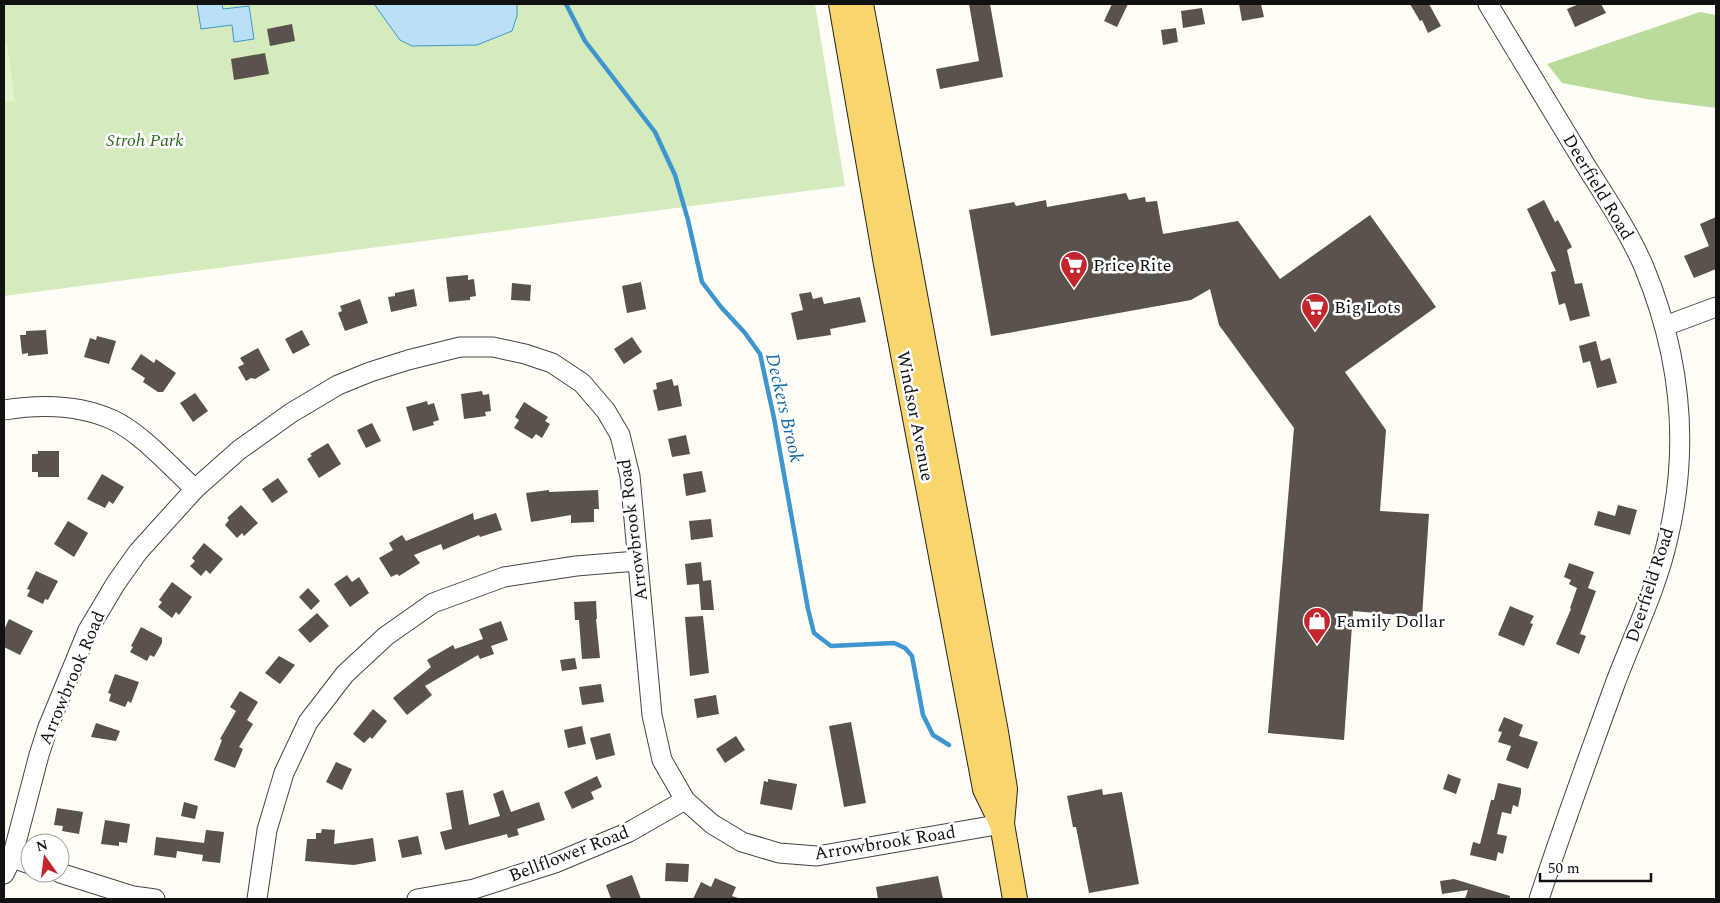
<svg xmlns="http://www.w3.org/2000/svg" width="1720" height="903" font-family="Spectral,serif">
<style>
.green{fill:#d5ebbd}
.forest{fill:#b9dc9c}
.pitch{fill:#e6f2cf}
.water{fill:#b9e0f7;stroke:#3f96cf}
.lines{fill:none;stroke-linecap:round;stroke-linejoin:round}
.stream{stroke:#3f96cf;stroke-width:4.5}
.building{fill:#5a524d}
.minor-casing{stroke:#444;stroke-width:21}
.major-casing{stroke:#222;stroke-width:26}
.minor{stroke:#fff;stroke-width:19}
.major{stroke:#f9d66b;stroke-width:24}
.labels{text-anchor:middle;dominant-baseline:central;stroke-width:5;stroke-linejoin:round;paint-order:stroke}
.park-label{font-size:18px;font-style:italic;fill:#2f6b1f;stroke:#fff}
.street-label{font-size:18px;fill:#111;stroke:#fff}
.poi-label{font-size:18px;fill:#111;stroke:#fff;text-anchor:start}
.water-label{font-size:19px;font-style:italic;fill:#1768a6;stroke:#fff}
</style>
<rect width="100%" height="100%" fill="#fffdf5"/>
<!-- green -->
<polygon class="green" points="4,4 815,4 845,186 4,296"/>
<!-- forest -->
<polygon class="forest" points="1700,12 1716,15 1716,108 1646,99 1562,83 1547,64"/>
<!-- pitch -->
<polygon class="pitch" points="7,43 15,101 4,102 4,44"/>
<!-- water -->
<g class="water">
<polygon points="197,4 222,4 223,9 249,6 254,39 234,42 232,25 201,29"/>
<polygon points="374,4 517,4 517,16 512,31 477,45 412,46 400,40"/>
</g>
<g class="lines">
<!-- stream -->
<polyline class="stream" points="566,4 585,41 655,132 675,175 688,220 702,282 721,307 745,333 760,354 774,418 808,609 814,633 831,646 894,643 905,648 912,656 923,715 933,735 949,745"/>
</g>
<!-- building -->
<g class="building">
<polygon points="969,4 990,4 1003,77 940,89 936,69 979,61"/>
<polygon points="1112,4 1128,4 1117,27 1104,21"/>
<polygon points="1239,4 1261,4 1264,17 1242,21"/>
<polygon points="1410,4 1429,4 1441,26 1428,33 1422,20 1420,21"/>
<polygon points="1579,4 1601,4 1606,13 1575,27 1567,9"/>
<polygon points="1202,8 1205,24 1183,28 1181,11"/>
<polygon points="292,24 295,41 270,46 267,29"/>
<polygon points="1176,28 1178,42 1163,45 1161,30"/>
<polygon points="265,53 269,74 234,80 231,59"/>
<polygon points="1126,193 1129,200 1145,197 1146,202 1157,201 1163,234 1238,221 1280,279 1370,215 1436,307 1345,372 1386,430 1380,511 1429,514 1422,617 1353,611 1344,740 1268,733 1294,428 1219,325 1210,289 1191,300 991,336 969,210 1014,202 1016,206 1046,200 1047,207"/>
<polygon points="1544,200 1555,222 1558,220 1572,247 1567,250 1575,284 1582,283 1590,316 1570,321 1565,303 1559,305 1551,272 1556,271 1527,209"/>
<polygon points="1716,217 1716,269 1694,278 1684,256 1709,246 1700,224"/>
<polygon points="468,275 468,280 474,279 476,296 470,297 470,300 449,302 446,277"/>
<polygon points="641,282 646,309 627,313 622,286"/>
<polygon points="512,283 531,285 530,301 511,300"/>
<polygon points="414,289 417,306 391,312 388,297 395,296 395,293"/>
<polygon points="811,292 813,299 822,297 824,304 860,297 866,322 830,329 831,335 797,340 791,313 803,310 799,294"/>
<polygon points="360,299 368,323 345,331 338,313 342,311 340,306"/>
<polygon points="46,330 48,354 28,356 28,353 22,354 20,335 26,335 26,331"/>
<polygon points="302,330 310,345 293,354 285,339"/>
<polygon points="97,336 116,341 109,364 84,357 90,338 96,340"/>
<polygon points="632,337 642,352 624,364 614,349"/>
<polygon points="1596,341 1601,361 1610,358 1617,383 1597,388 1590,361 1583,363 1579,346"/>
<polygon points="258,348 270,370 255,379 251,378 246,381 238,367 244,364 240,358"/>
<polygon points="141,354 154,363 156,359 176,373 163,392 158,392 143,382 145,378 131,369"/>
<polygon points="672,379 674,386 678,385 682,406 658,411 653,390 657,389 656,383"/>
<polygon points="482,391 483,395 489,394 491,411 485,412 486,416 464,419 461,394"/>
<polygon points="195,393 208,411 193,422 180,403"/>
<polygon points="427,401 428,405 434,403 439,420 433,422 434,425 413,431 406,407"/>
<polygon points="524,402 548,417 545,421 550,424 542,438 536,434 532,439 514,428 519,420 515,417"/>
<polygon points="372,423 381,441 366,448 357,430"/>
<polygon points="686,435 690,454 672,457 668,439"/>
<polygon points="328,443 341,464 319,478 307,459 312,456 310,454"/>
<polygon points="38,451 59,451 59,477 38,477 38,472 32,472 32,454 38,454"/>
<polygon points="702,471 706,492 686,496 683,474"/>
<polygon points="102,474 124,487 113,504 109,501 105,508 87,499"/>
<polygon points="278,478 288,492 272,503 262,489"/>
<polygon points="549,490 549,492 598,490 599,509 594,509 594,522 571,523 571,515 531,522 526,493"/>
<polygon points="241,505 258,523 244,536 242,533 237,538 225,525 229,520 227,518"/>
<polygon points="1618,505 1637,510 1630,535 1594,525 1598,511 1615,516"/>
<polygon points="473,513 474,520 496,513 502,530 480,537 479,535 443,550 441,544 414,555 420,563 399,576 397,574 391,577 379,558 393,550 389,543 402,535 406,541"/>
<polygon points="711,519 713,537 691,540 689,521"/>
<polygon points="68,521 88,533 74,557 54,544"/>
<polygon points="204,543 223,559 210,574 206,570 201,576 190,566 195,561 192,558"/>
<polygon points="701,562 703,581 711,580 714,610 701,610 699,584 687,585 685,564"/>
<polygon points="1569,563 1594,572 1588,588 1596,591 1580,634 1586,636 1579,654 1556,644 1571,609 1570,608 1577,588 1569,584 1571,580 1564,577"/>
<polygon points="36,571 58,581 48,600 45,599 43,604 27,596 30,590 27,589"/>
<polygon points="347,575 352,582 359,577 369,593 350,607 334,584"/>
<polygon points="172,582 192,597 179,615 176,612 172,618 158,607 162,602 159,600"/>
<polygon points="308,588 320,601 311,610 299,597"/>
<polygon points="596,601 597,619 596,619 600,658 582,659 579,620 575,620 574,602"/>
<polygon points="1510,606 1534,616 1530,623 1533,624 1524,646 1498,635"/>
<polygon points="317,613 329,626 310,643 298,630"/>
<polygon points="703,616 709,673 690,676 685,617"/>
<polygon points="9,619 33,631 20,655 4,647 4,630"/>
<polygon points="501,621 508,640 491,646 494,654 480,659 478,655 425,686 432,695 407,715 393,698 431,667 427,660 453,645 455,649 483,639 479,629"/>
<polygon points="141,627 162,638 162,643 154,657 150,655 147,661 130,652 133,647 131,646"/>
<polygon points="279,656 295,665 280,684 265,673"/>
<polygon points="575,658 577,669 562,671 560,660"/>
<polygon points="115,674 139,682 131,703 128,701 125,707 109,701 111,694 108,693"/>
<polygon points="601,684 604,702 582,705 579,687"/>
<polygon points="240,691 258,702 247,720 253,724 239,747 243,749 235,768 214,760 222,740 220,739 236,711 230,707"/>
<polygon points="716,695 719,714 697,718 694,699"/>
<polygon points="373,709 387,721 372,739 370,737 364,743 353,734"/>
<polygon points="1504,717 1523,725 1519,736 1538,742 1528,769 1506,760 1511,746 1498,742 1502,732 1498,731"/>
<polygon points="851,722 866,803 844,807 829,726"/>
<polygon points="96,723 120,731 116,741 91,737"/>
<polygon points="582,726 586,744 568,748 564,730"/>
<polygon points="610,733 615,755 596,760 590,738"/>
<polygon points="736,736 745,750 725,763 716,749"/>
<polygon points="336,762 352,769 342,790 326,782"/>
<polygon points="1448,774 1461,779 1456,794 1443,789"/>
<polygon points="597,776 602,787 591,792 594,799 572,809 564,792"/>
<polygon points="768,779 797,784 792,810 760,804 764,781 768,782"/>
<polygon points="1498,783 1521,788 1521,793 1518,807 1513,805 1511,814 1502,812 1497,834 1507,836 1503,854 1498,852 1496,861 1470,855 1473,842 1480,844 1491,800 1494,800"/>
<polygon points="1102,789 1103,795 1122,792 1139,884 1089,893 1076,827 1073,827 1067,796"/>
<polygon points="463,790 469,825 500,816 493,794 503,790 511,812 539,802 545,820 517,829 519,835 508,838 507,834 445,850 440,832 452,829 446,793"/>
<polygon points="184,802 198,806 195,819 181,816"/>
<polygon points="57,808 83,812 79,834 62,831 63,826 54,825"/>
<polygon points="105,820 130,824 127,843 119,842 119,846 101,844"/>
<polygon points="322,829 335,830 334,844 373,838 376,861 354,865 305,861 307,839 316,839 316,833 321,833"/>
<polygon points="206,830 224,832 220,863 202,861 203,855 177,851 176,858 154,855 156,837 204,843"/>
<polygon points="418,836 422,854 402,858 398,840"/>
<polygon points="666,863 689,864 688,882 665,881"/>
<polygon points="632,875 641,899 611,899 606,885"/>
<polygon points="938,876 943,899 878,899 876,887"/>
<polygon points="715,878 736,887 732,896 741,899 693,899 701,882 711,887"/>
<polygon points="1454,879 1510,896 1510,899 1465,899 1468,890 1442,894 1440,881"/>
</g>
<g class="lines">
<defs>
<g id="minor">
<path d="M1488 4C1521 58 1553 112 1586 166 1606 198 1629 232 1644 267 1680 354 1690 446 1668 538 1657 588 1633 636 1615 684 1589 755 1563 827 1539 899"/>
<polyline points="1665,326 1716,307"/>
<path d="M4 410C41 404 78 404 113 420 141 433 171 467 195 489"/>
<polyline points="12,858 30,864"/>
<polyline points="60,873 133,896 155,899"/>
<polyline points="4,874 12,858 39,755 48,727 88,630 116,583 138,552 195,489 239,450 291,413 338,385 370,372 408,360 460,347 493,347 525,354 552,363 582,383 606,411 620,435 630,476 652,715 662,760 685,800 712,824 742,842 779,853 817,856 1002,824"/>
<polyline points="257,899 267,830 284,773 308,722 345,674 386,636 433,603 504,577 576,566 637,561"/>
<polyline points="417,899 474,889 555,863 629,832 685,800"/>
</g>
<g id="major">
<polyline points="841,4 886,264 985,789 1002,824"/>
<polyline points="861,4 996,732 1005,789 1002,824 1015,899"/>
</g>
</defs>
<!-- minor casing -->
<use href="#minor" class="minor-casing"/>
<!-- major casing -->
<use href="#major" class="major-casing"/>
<!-- minor -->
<use href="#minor" class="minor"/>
<!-- major -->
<use href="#major" class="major"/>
</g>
<!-- icons -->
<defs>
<symbol id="supermarket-pin" viewBox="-11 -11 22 30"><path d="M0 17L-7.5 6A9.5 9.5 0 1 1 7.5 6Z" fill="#c4262e" stroke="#fff"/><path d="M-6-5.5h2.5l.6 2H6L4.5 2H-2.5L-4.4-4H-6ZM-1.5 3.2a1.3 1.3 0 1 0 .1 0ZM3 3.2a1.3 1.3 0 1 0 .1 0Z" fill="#fff"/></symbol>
<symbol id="shop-pin" viewBox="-11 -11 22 30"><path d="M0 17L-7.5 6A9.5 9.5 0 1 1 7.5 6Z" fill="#c4262e" stroke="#fff"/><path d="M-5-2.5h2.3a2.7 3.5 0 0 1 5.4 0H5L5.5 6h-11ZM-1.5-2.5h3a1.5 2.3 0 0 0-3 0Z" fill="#fff"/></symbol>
</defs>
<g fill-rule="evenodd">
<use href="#supermarket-pin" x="1058" y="249" width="32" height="43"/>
<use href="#supermarket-pin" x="1299" y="291" width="32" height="43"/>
<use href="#shop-pin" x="1301" y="605" width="32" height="43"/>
</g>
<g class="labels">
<!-- park labels -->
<g class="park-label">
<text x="145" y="140">Stroh Park</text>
</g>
<!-- street labels -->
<g class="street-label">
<text transform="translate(1598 187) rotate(59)">Deerfield Road</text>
<text transform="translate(915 416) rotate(79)">Windsor Avenue</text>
<text transform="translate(633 530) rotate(-97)">Arrowbrook Road</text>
<text transform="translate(1650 585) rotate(-72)">Deerfield Road</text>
<text transform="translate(72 678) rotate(-67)">Arrowbrook Road</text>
<text transform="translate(885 843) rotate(-9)">Arrowbrook Road</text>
<text transform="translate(569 854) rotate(-21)">Bellflower Road</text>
</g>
<!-- poi labels -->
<g class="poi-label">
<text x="1093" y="265">Price Rite</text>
<text x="1334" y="307">Big Lots</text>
<text x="1336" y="621">Family Dollar</text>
</g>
<!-- water labels -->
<g class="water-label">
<text transform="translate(784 408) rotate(77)">Deckers Brook</text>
</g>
</g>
<!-- border -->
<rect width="1720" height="903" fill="none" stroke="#111111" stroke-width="10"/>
<!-- north arrow -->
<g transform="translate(45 858) rotate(346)"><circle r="24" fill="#ffffff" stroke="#a0a0a0"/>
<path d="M0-4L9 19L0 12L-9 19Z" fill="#c4262e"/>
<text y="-8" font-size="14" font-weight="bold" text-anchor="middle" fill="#111111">N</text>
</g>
<!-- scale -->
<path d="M1540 873v8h111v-8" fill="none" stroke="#111111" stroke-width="2.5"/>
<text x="1548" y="873" font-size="15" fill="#111111" stroke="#ffffff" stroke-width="4" paint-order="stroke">50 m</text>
</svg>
